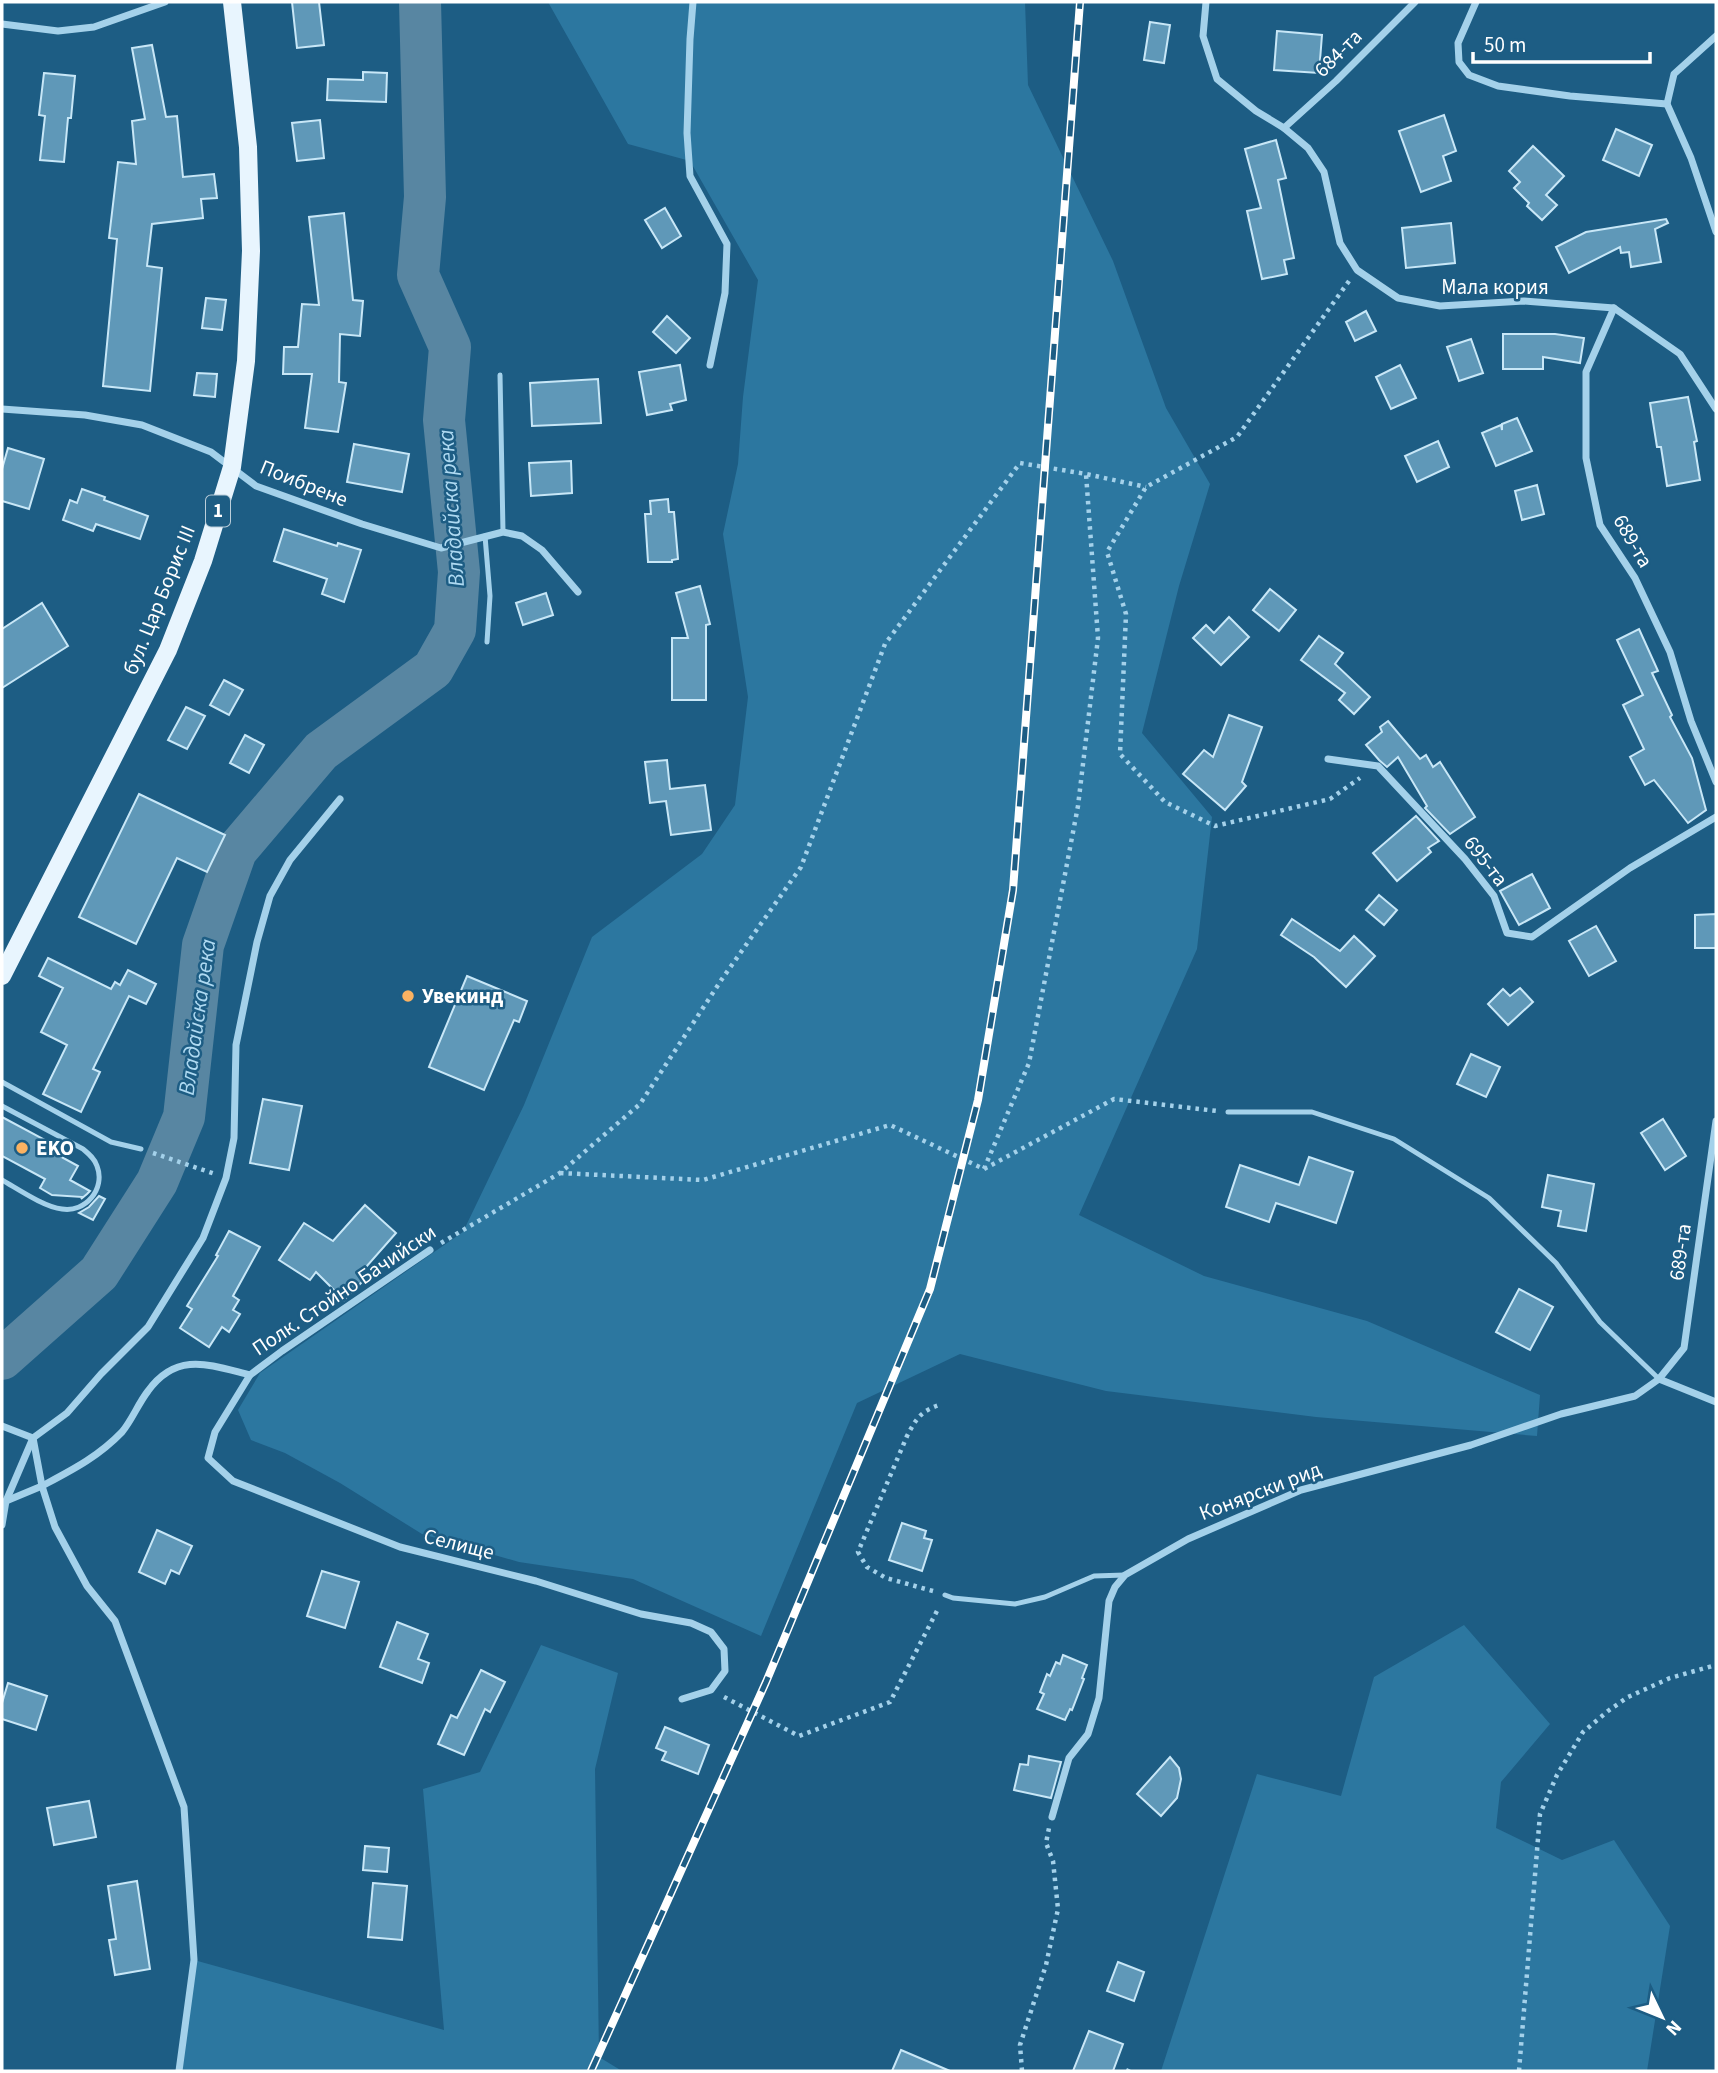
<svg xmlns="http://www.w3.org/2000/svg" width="1718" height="2073" font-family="'Source Sans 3',sans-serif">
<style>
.green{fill:#2c77a0}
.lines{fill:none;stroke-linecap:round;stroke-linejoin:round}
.river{stroke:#5886a2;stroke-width:42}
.building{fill:#5f98b8;stroke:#c8e7f7;stroke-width:2}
.path{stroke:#a4d1ea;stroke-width:4.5;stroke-dasharray:3.5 5;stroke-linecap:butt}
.lane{stroke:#a4d1ea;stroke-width:5}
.street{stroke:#a4d1ea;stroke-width:7}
.primary{stroke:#e8f5fe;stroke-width:18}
.rail-casing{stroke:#fff;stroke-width:8}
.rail{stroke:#1d5d84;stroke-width:5;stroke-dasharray:16;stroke-linecap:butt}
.poi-dot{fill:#fab262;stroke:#1d5d84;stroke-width:2.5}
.labels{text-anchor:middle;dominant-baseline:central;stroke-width:5;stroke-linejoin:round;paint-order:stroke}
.shield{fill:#1d5d84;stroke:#bbceda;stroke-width:2}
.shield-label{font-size:19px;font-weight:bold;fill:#fff}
.street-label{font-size:21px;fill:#fff;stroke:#1d5d84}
.poi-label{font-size:21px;font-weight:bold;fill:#fff;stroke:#1d5d84;text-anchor:start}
.water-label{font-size:23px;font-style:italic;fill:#afdaf2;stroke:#1d5d84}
</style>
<rect width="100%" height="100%" fill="#1d5d84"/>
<!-- green -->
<g class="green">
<polygon points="548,2 1025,2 1028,85 1113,261 1166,408 1210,484 1179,586 1142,733 1212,817 1197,949 1079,1215 1204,1276 1367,1321 1540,1395 1537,1436 1316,1417 1106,1391 960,1354 857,1403 761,1636 633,1579 519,1562 422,1534 340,1483 285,1453 251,1440 238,1410 260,1373 463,1232 524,1105 592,937 702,854 735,805 748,697 723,534 738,464 743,397 758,280 690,161 628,144"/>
<polygon points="1464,1625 1550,1724 1501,1782 1496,1828 1562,1860 1614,1840 1670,1926 1647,2071 1161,2071 1257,1774 1341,1796 1374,1677"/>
<polygon points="541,1645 618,1673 595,1769 599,2057 622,2071 179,2071 194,1960 444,2030 423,1789 480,1772"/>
</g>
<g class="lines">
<!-- river -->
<polyline class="river" points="2,1359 99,1273 157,1182 184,1117 203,945 236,851 321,751 433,669 455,630 459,572 444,420 450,347 418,275 425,197 420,2"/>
</g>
<!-- building -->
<g class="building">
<polygon points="292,2 319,2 324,45 297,48"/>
<polygon points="1150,22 1170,25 1164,63 1144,60"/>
<polygon points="1277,31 1322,35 1319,73 1274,70"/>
<polygon points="152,45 166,117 177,116 183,177 214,174 217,198 201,199 203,218 152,224 147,266 162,268 150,391 103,386 117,239 109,238 118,162 136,164 132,121 145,119 132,48"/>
<polygon points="363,72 387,73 386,102 327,100 328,79 363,80"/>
<polygon points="44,73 75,76 71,118 68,118 64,162 40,160 45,116 39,115"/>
<polygon points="1444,115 1456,151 1443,156 1451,181 1421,192 1399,131"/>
<polygon points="320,120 324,158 297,161 292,123"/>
<polygon points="1616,129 1652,145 1639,176 1603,160"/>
<polygon points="1276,140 1286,178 1278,180 1294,258 1284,260 1287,274 1262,279 1247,211 1261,208 1245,149"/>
<polygon points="1533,146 1564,176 1546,195 1557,205 1542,220 1527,206 1529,203 1514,188 1520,182 1509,171"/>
<polygon points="665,208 681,236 662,248 645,220"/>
<polygon points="344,213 353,300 363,301 360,336 340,334 339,382 346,383 338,432 305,428 312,374 283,374 284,347 298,347 302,304 319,305 309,217"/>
<polygon points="1666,219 1668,223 1655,229 1661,262 1631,267 1629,252 1621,253 1620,247 1569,273 1556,247 1586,232"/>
<polygon points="1451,223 1455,263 1406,268 1402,228"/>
<polygon points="206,298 226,300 222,330 202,328"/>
<polygon points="1366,311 1376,331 1355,341 1346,322"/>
<polygon points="667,316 690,338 676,353 653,332"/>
<polygon points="1503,334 1555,334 1584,338 1580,363 1543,357 1543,369 1503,369"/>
<polygon points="1471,339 1483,373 1459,381 1447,347"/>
<polygon points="680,365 686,400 670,404 672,410 647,415 639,372"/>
<polygon points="1400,365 1416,398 1391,409 1376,377"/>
<polygon points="197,373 217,374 215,397 194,395"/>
<polygon points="598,379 601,423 532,426 530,383"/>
<polygon points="1688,397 1697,441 1694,442 1700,480 1667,486 1661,447 1657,447 1650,403"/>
<polygon points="1517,418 1532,451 1496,466 1482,433 1501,425 1502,430 1502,424"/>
<polygon points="1438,441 1449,467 1417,482 1405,456"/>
<polygon points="354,444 409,454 402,492 347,482"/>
<polygon points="8,448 44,459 29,509 2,501 2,469"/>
<polygon points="571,461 572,493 531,496 529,463"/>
<polygon points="1537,485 1544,514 1522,520 1515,491"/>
<polygon points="82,489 105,497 104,500 148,516 140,539 96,524 93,531 63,520 70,500 77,503"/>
<polygon points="668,499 669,512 674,512 678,559 672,560 672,562 648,562 645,514 651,514 650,501"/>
<polygon points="284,529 337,546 338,543 361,550 344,602 322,594 327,579 274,561"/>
<polygon points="700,586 710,624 706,625 706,700 672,700 672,638 688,638 676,593"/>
<polygon points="1270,589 1296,610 1279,631 1253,610"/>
<polygon points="546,593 553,615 523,625 516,603"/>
<polygon points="42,603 68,646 2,688 2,629"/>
<polygon points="1229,617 1249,637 1221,665 1193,638 1206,625 1214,633"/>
<polygon points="1639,629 1658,671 1652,673 1672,715 1670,717 1692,758 1706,810 1688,823 1654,780 1645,785 1630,757 1644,749 1623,705 1643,695 1617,640"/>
<polygon points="1319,636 1343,653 1335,664 1370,697 1354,714 1339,700 1345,693 1301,660"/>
<polygon points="224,680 243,690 229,715 210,705"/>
<polygon points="186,707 205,716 187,749 168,740"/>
<polygon points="1229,715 1262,727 1242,782 1246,786 1225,810 1183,774 1204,750 1213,757"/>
<polygon points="1388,721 1420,759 1426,755 1433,767 1440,762 1475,817 1450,834 1425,808 1427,806 1398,757 1387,767 1379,760 1366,745 1382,732 1380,727"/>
<polygon points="245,735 264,745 249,773 230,763"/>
<polygon points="667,760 670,789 705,785 711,830 671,835 666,801 650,803 645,762"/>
<polygon points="139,794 225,835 207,872 177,858 136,944 79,917"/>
<polygon points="1416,816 1439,841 1428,848 1431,852 1397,881 1373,853"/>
<polygon points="1532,874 1550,908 1519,925 1500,891"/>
<polygon points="1379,895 1397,910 1384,925 1366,910"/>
<polygon points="1716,914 1716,948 1695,948 1695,915"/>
<polygon points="1292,919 1340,951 1354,936 1375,956 1346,987 1314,957 1281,935"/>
<polygon points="1596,926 1616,961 1589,976 1569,941"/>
<polygon points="48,958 111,989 115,982 120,985 128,970 156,984 146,1004 129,996 93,1069 100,1072 81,1112 43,1094 67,1045 41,1032 63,988 39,976"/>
<polygon points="467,976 527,1001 519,1022 514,1020 484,1090 429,1067"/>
<polygon points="1520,988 1533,1002 1508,1025 1488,1004 1503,989 1510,996"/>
<polygon points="1471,1054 1500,1067 1486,1097 1457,1084"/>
<polygon points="263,1099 302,1106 289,1170 250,1163"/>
<polygon points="2,1117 47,1141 43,1147 78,1166 70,1180 90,1191 87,1194 81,1199 83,1197 52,1195 40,1188 45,1179 2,1156"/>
<polygon points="1663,1119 1686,1156 1665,1170 1641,1133"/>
<polygon points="1309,1157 1353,1172 1336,1223 1276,1203 1269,1222 1226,1207 1240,1165 1299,1185"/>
<polygon points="1548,1175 1594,1184 1586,1231 1558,1226 1561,1211 1542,1207"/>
<polygon points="99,1196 105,1199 93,1220 79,1213 89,1207"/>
<polygon points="365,1205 396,1233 359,1275 364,1280 344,1300 316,1272 310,1280 279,1260 304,1223 333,1241"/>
<polygon points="229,1231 260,1247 233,1296 239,1300 233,1310 240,1314 229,1332 222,1327 209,1347 180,1328 192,1309 187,1306 218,1256 216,1255"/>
<polygon points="1519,1289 1553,1307 1530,1350 1496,1332"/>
<polygon points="902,1523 926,1531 924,1538 932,1540 922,1571 889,1560"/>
<polygon points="157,1530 192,1546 179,1574 171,1570 165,1584 139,1572"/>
<polygon points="322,1571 359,1582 345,1628 307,1616"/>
<polygon points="397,1622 428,1634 418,1659 429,1663 422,1683 380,1667"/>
<polygon points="1063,1655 1087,1665 1082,1678 1084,1679 1072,1710 1070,1709 1065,1720 1037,1709 1044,1694 1040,1692 1047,1674 1050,1676 1056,1662 1060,1664"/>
<polygon points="481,1670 505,1682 490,1712 485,1709 464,1755 438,1744 451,1715 457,1718"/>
<polygon points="8,1683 47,1696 36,1730 2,1719 2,1703"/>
<polygon points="665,1727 709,1745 698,1774 662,1760 666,1752 656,1748"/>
<polygon points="1029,1756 1061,1762 1051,1798 1014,1790 1020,1764 1028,1765"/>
<polygon points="1170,1757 1179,1768 1181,1779 1177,1798 1161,1816 1137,1794"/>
<polygon points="89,1801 96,1837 54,1845 47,1808"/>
<polygon points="365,1846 389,1848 387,1872 363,1870"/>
<polygon points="137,1881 150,1969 115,1975 109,1940 116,1939 108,1886"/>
<polygon points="373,1883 407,1886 402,1940 368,1937"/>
<polygon points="1118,1962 1144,1972 1134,2001 1107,1991"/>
<polygon points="1089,2031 1123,2044 1113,2071 1073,2071"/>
<polygon points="901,2050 950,2071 892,2071"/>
</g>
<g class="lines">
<!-- path -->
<g class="path">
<polyline points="1349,281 1237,437 1146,487 1107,552 1126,614 1120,754 1165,802 1215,826 1330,799 1360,778"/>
<polyline points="153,1153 215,1174"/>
<polyline points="984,1169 1029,1063 1078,806 1098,638 1086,474"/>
<polyline points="560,1173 703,1180 890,1125 984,1169 1114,1099 1217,1111"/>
<polyline points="441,1243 560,1173 640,1104 722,979 801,867 885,644 1020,463 1086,474 1146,487"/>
<path d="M933 1591 886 1578 867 1567 858 1552 907 1436C917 1417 921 1411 942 1404"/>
<polyline points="724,1697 799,1736 890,1702 939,1607"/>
<polyline points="1022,2071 1020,2045 1046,1965 1058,1909 1053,1861 1046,1843 1049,1828"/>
<polyline points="1128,2071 1129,2069"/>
<polyline points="1519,2071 1540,1814 1557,1775 1583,1732 1608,1711 1628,1697 1670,1678 1716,1665"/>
</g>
<!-- lane -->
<g class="lane">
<polyline points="500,375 503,532"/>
<polyline points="485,536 490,596 487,642"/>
<polyline points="2,1082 111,1142 141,1149"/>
<path d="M2 1106 83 1149C89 1154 95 1159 97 1166 106 1189 85 1213 62 1209 44 1207 18 1189 2 1180"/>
<polyline points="1228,1112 1312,1112 1394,1139 1489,1198 1556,1263 1600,1322 1659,1379"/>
<polyline points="945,1595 953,1598 1015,1604 1045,1597 1094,1576 1125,1575"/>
</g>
<!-- street -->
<g class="street">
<polyline points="693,2 690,39 687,133 690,176 727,244 725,293 710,365"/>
<polyline points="1206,2 1203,36 1217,79 1256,111 1284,128 1308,148 1324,172 1340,243 1357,270 1398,298 1440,306 1524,301 1614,308 1680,354 1716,409"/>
<polyline points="1476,2 1458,43 1459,62 1469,75 1498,86 1570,96 1667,104"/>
<polyline points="2,24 58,31 94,27 165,2"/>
<polyline points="1716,36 1674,74 1667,104 1691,158 1716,232"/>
<polyline points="1284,128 1336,81 1415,2"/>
<polyline points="1614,308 1586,372 1586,458 1600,525 1635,578 1670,652 1691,721 1716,782"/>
<polyline points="2,409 85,415 142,425 211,452 256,486 362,524 441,548 503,532 522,536 542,550 578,592"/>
<polyline points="1328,759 1378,766 1465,859 1494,896 1507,933 1532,937 1630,868 1716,817"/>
<polyline points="250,1375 215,1432 208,1458 233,1481 400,1547 536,1581 641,1614 691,1623 711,1632 724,1649 725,1671 711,1690 682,1699"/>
<polyline points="1659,1379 1716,1402"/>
<polyline points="2,1426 33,1438 42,1486 6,1501"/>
<polyline points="2,1525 6,1501 33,1438 67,1413 101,1374 148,1327 203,1238 226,1178 234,1138 236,1045 257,942 270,896 290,860 340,799"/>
<polyline points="1052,1817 1069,1758 1088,1734 1099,1698 1109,1601 1115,1587 1125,1575 1188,1539 1301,1490 1471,1445 1561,1414 1635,1396 1659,1379 1684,1348 1716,1121"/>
<path d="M179 2071 194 1960 184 1807 115 1621 87 1586 55 1527 42 1486C72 1470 98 1457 122 1432 132 1420 138 1404 148 1391 177 1351 210 1365 250 1375L282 1351 430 1250"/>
</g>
<!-- primary -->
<polyline class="primary" points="2,976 168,650 203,561 232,467 246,361 251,251 248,147 232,2"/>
<defs>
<polyline id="rail" points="591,2071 766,1682 930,1289 978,1100 1013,890 1080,2"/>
</defs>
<!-- rail casing -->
<use href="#rail" class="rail-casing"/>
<!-- rail -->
<use href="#rail" class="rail"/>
</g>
<!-- markers -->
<g class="poi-dot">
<circle cx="408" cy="996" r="7"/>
<circle cx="22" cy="1148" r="7"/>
</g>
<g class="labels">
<!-- shield labels -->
<rect class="shield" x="206" y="495.5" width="24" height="31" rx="5"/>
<g class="shield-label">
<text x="218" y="511">1</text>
</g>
<!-- street labels -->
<g class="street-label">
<text transform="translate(1338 53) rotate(-45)">684-та</text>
<text x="1495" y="287">Мала кория</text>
<text transform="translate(304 483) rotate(22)">Поибрене</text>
<text transform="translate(1633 541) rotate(60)">689-та</text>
<text transform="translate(159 600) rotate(-68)">бул. Цар Борис III</text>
<text transform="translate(1486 861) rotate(52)">695-та</text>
<text transform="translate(1680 1252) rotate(-82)">689-та</text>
<text transform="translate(344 1290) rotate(-34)">Полк. Стойно Бачийски</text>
<text transform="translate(1260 1491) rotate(-21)">Конярски рид</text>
<text transform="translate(459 1544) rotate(14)">Селище</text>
</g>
<!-- poi labels -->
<g class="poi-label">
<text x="422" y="996">Увекинд</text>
<text x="36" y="1148">EKO</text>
</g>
<!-- water labels -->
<g class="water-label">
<text transform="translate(451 508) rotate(-94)">Владайска река</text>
<text transform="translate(197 1017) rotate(-82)">Владайска река</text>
</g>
</g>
<!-- border -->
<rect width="1718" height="2073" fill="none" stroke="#ffffff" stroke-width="7"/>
<!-- north arrow -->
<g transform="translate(1662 2017) rotate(133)" stroke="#1d5d84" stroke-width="5" paint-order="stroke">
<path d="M0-5L12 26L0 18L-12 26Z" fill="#ffffff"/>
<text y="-10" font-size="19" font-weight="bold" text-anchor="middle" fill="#ffffff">N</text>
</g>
<!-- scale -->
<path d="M1473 52v10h177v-10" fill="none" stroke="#ffffff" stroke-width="3.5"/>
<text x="1484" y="52" font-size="21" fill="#ffffff" stroke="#1d5d84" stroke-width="5" paint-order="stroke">50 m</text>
</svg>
